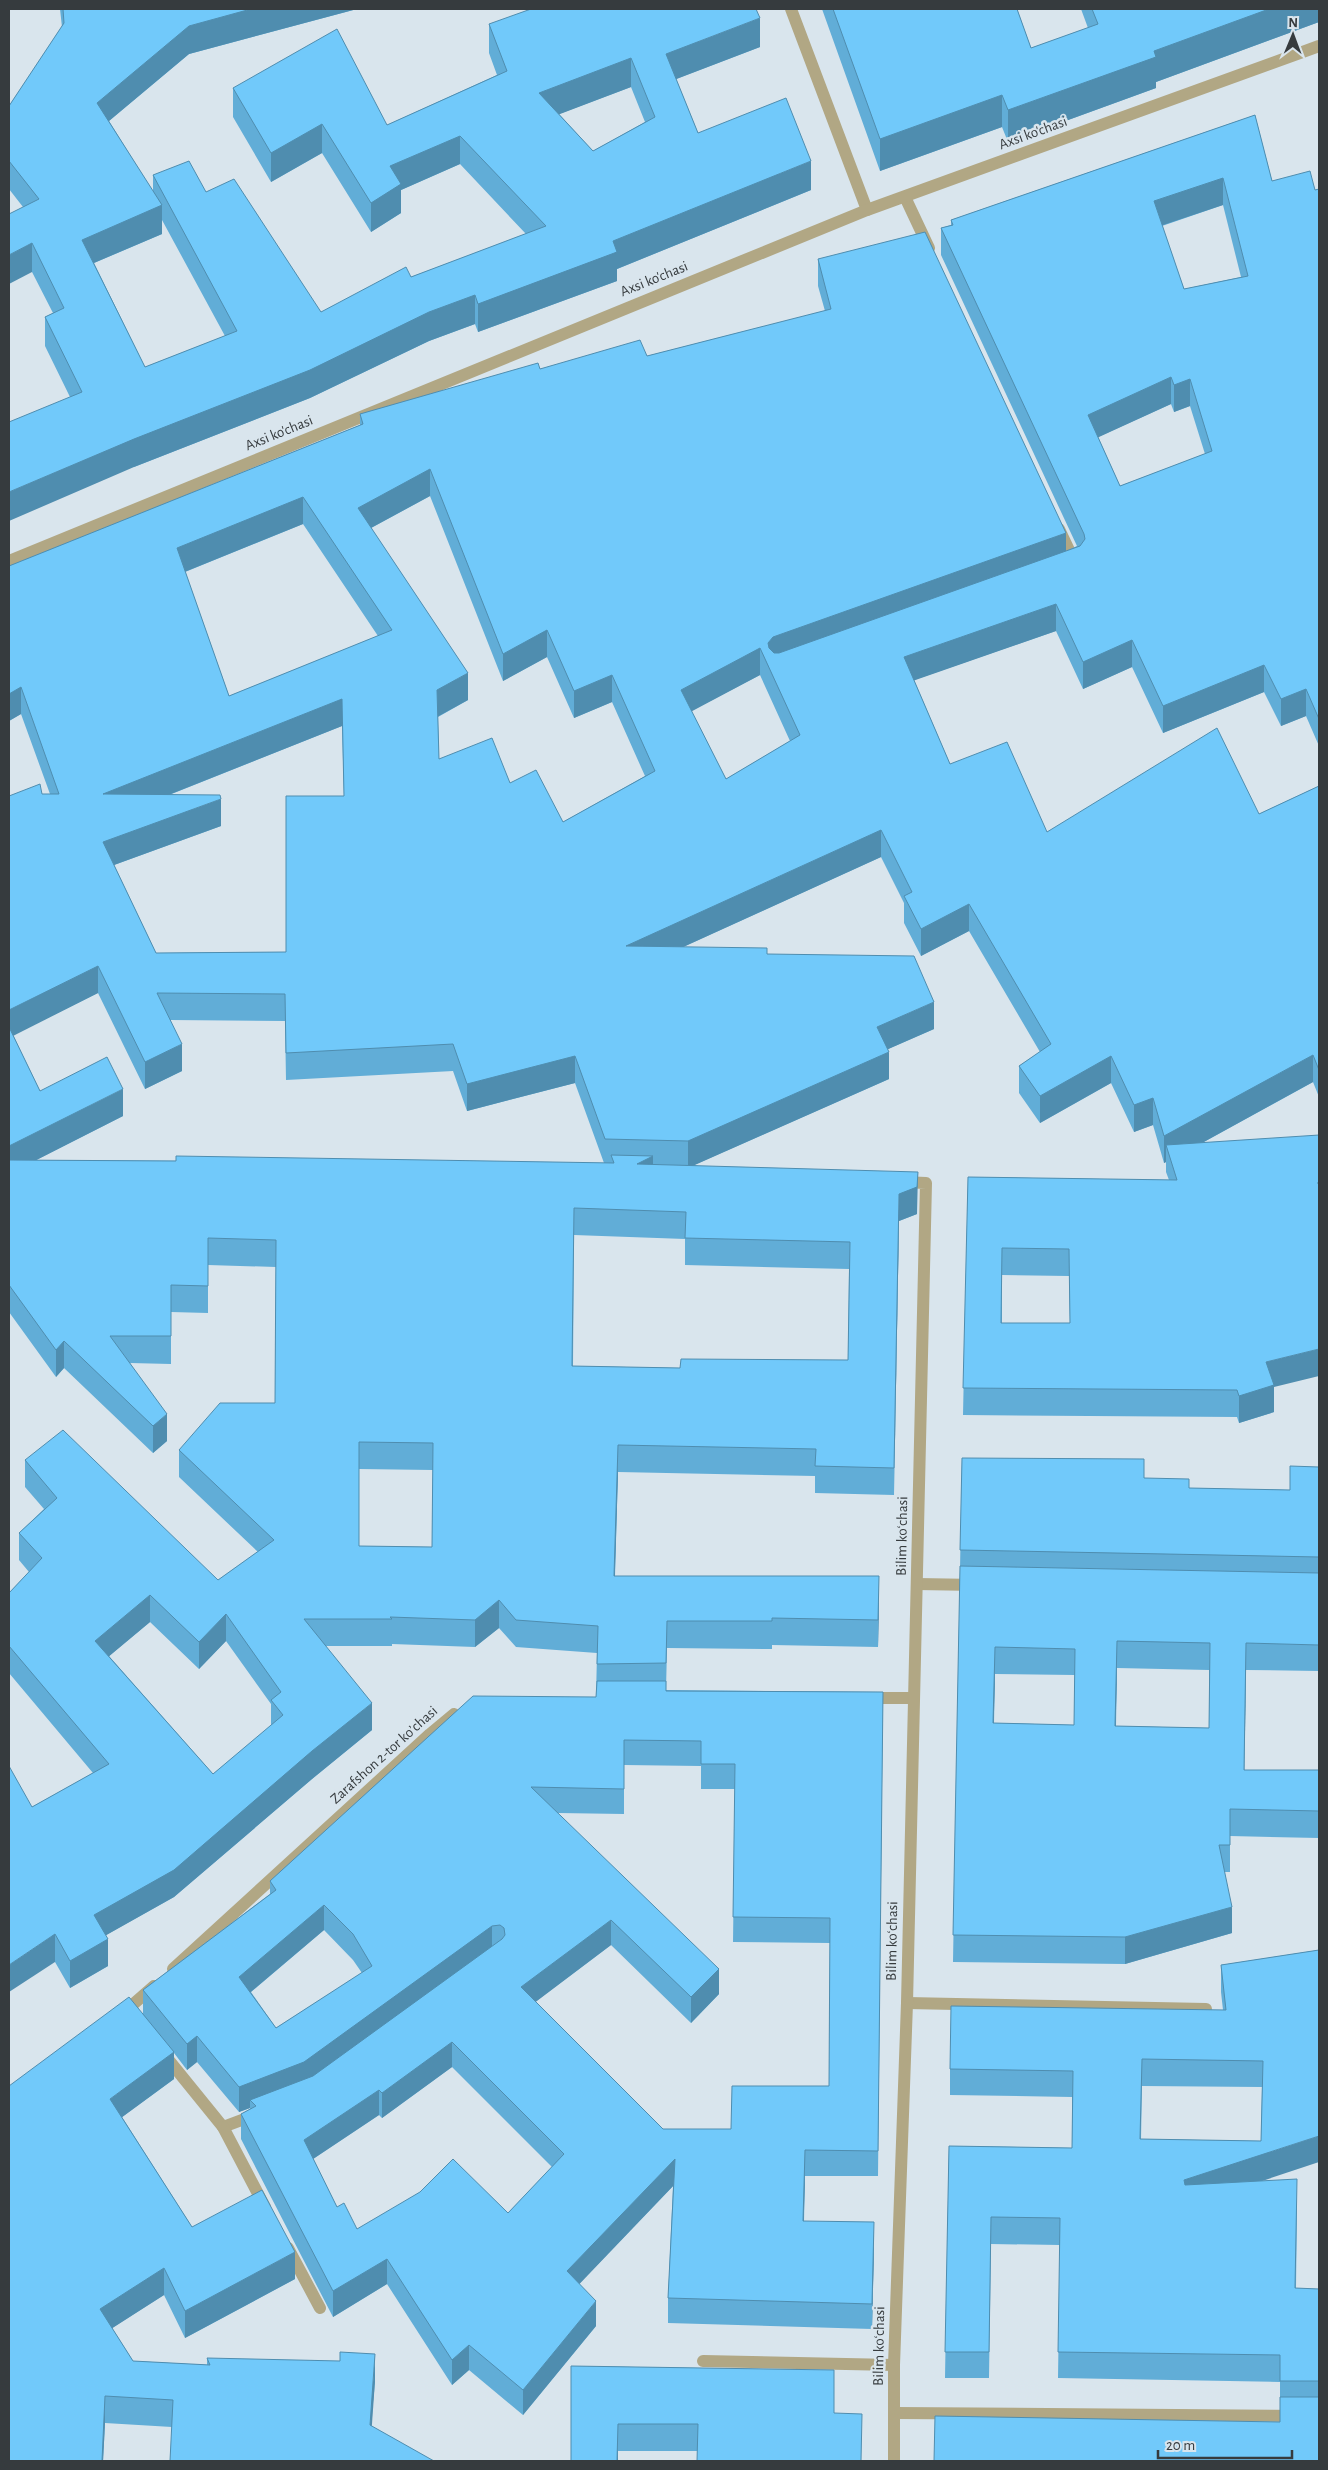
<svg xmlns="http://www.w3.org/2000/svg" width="1328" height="2470" font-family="'Alegreya Sans',sans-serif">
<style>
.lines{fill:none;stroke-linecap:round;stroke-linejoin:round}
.service{stroke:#b1a784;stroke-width:12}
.minor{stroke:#b1a784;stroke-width:12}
.tertiary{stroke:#b1a784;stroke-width:12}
.wall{fill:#61add7;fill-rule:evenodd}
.shaded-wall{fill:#4f8daf}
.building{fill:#71c9fa;stroke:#4f8daf;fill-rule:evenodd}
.labels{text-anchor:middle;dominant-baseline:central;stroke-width:5;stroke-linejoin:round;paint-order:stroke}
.street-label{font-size:15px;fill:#363b3e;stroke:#d9e5ed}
</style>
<rect width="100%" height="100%" fill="#d9e5ed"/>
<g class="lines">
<!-- service -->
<g class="service">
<polyline points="907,2003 1206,2009"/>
<polyline points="703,2361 894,2365"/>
</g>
<!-- minor -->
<g class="minor">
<polyline points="791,9 867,210"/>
<polyline points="905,197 929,248"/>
<polyline points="1059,529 1076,565"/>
<polyline points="917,1584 977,1585"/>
<polyline points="866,1698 914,1698"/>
<polyline points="173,1969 430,1734 454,1714"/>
<polyline points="122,2014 154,1986"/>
<polyline points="163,2053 223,2127 255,2115"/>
<polyline points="223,2127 265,2207"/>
<polyline points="288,2248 320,2308"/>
<polyline points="895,2413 1319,2416"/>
<polyline points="894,2461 894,2365 907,2003 926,1183 902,1182"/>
</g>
<!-- tertiary -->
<polyline class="tertiary" points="9,561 867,210 1319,46"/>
</g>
<!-- wall -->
<g class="wall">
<path d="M60 9H357L189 54 109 121 153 192V175L206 192 321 312 411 277 526 234 460 164 401 190V213L371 232 322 153 271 182 233 117V88L387 125 497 75 489 53V24L760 47 676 79 698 133 811 190 617 269V281L478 332 475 324 429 341 310 398 134 467 70 397 45 346V317L53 313 32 272 23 207 9 189V106L62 27ZM631 87 645 122 593 151 559 114ZM162 220 225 336 145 367 94 263 162 234Z"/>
<polygon points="822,9 1017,9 1031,48 1088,28 1081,9 1319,9 1319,22 1156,82 1156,88 1008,142 1002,127 880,171"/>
<path d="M1255 115 1272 181 1315 190 1319 189V746L1306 716 1281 726 1264 692 1163 733 1132 667 1083 689 1056 631 914 680 950 764 1047 832 1259 814 1319 786V1097L1313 1082 1202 1143 1274 1387V1412L1239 1423 1237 1417 963 1415 968 1177 1169 1180 1166 1172V1162L1164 1163 1153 1125 1134 1132 1111 1083 1040 1123 1019 1093V1066L1040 1052 969 931 921 956 904 923V903L881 857 683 947 767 954 934 1029 888 1049 889 1079 694 1165 917 1214 899 1221 894 1495 815 1493V1476L618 1472 615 1576 879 1603 878 1647 772 1645V1649L667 1648 666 1690 883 1692 878 2176H805L804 2221 874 2248 872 2329 668 2323V2298L673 2186 579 2284 596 2326 523 2415 469 2370 452 2385 387 2284 333 2317 241 2139V2114L250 2109V2108L239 2112 197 2062 187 2070 174 2053V2079L122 2117 192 2227 295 2279 185 2338 164 2295 112 2328 133 2361 207 2365V2358L375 2381 371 2426 172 2427 105 2423 103 2461H9L143 2014V1990L270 1894V1881L596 1697 597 1653 516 1647 499 1628 475 1647 392 1644V1646H326L372 1730 312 1779 174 1897 106 1935 108 1966 70 1988 55 1962 32 1807 93 1773 9 1673V1593L29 1572 19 1560V1533L44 1509 25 1487V1460L218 1580 258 1552 179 1477V1450L275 1403 276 1267 208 1265V1313L171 1312V1364L130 1363 167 1441 153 1453 64 1368 56 1377 9 1312V796L50 794 21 714 9 721V566L360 425V414L540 369 647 356 825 311 818 286V259L1066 551 1077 546 941 255V228L951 225V220ZM1223 205 1241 277 1184 289 1162 226ZM1171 404 1174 412 1190 406 1205 454 1120 486 1098 437ZM430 496 503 681 547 657 574 718 612 702 645 776 563 822 510 783 439 759 438 717 468 700 371 528ZM303 524 378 636 229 696 185 572ZM760 675 790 741 726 779 691 711ZM342 726 344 796 286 952 156 953 114 865 221 826 169 795ZM98 993 145 1089 182 1071 170 1020 285 1021 286 1080 453 1071 467 1111 575 1083 604 1163 36 1160 123 1116 40 1091 13 1035ZM574 1235 685 1239V1265L849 1269 848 1360 680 1368 573 1366ZM1002 1275 1069 1276 1070 1323H1002ZM359 1469 433 1470 432 1547 359 1546ZM150 1622 199 1669 226 1641 271 1704V1726L213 1774 109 1656ZM624 1765 701 1766V1789H735L733 1942 830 1943 829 2086 731 2129H663L535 2002 611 1945 691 2023 719 1994 558 1813 624 1814ZM324 1930 353 1960 362 1973 276 2028 251 1992ZM452 2067 552 2167 508 2213 357 2229 337 2207 313 2159 379 2115 382 2118Z"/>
<path d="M962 1458 1144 1478 1189 1488 1290 1490 1319 1467V1671L1246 1670 1244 1770H1319V1838L1230 1836V1872H1224L1232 1933 1125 1964 953 1962ZM1117 1668 1209 1670V1728L1116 1726ZM995 1674 1075 1675 1074 1725 994 1723Z"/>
<path d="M1319 1950 1262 2181 1297 2206 1296 2288 1319 2289V2461L1280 2422V2382L1058 2378 1060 2245 991 2244 989 2378H945L949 2146 1072 2148V2097L950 2095V2069L1223 2010 1221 1992V1965ZM1142 2086 1262 2087 1261 2141 1141 2139Z"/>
<polygon points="571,2366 834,2370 698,2451 618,2451 618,2461 571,2461"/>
</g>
<!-- shaded-wall -->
<g class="shaded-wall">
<polygon points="251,9 357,9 189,54 97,131 97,103 189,26"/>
<polygon points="1269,9 1319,9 1319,22 1156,82 1156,88 1008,142 1008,110 1154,51"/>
<polygon points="760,18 760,47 666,83 666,54"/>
<polygon points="631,58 631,87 539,122 539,93"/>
<polygon points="1002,95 1002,127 880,171 880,139"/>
<polygon points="322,124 322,153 271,182 271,153"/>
<polygon points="460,136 460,164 401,190 401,213 371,232 371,203 390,166"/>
<polygon points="811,161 811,190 617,269 617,281 478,332 478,304 613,241"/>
<polygon points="1223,178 1223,205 1154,228 1154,201"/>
<polygon points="162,205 162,234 82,268 82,240"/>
<polygon points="32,243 32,272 9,284 9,255"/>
<polygon points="475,295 475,324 429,341 310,398 134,467 9,521 9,492 429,312"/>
<polygon points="1171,377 1171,404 1088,442 1088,415"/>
<polygon points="1190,379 1190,406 1174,412 1174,385"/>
<polygon points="430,469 430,496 358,535 358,508"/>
<polygon points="303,497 303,524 177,575 177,548"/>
<polygon points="1066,533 1066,560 768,666 768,643 773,637"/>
<polygon points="1056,604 1056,631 904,684 904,657"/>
<polygon points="547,630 547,657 503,681 503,654"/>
<polygon points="1132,640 1132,667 1083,689 1083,662"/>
<polygon points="760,648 760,675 681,717 681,690"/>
<polygon points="1264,665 1264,692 1163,733 1163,706"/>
<polygon points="468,673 468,700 437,717 437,690"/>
<polygon points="612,675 612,702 574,718 574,691"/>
<polygon points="21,687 21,714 9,721 9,694"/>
<polygon points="1306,689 1306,716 1281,726 1281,699"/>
<polygon points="342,699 342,726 103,821 103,794"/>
<polygon points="221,799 221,826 103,869 103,842"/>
<polygon points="881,830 881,857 626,973 626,946"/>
<polygon points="969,904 969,931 921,956 921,929"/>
<polygon points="98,966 98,993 9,1038 9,1010"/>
<polygon points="934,1002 934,1029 877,1054 877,1027"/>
<polygon points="182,1044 182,1071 145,1089 145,1062"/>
<polygon points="889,1052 889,1079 688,1168 688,1141"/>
<polygon points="1313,1055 1313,1082 1171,1160 1166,1145 1166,1162 1164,1163 1164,1136"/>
<polygon points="575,1056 575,1083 467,1111 467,1084"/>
<polygon points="1111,1056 1111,1083 1040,1123 1040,1096"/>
<polygon points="123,1089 123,1116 9,1174 9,1146"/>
<polygon points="1153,1098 1153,1125 1134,1132 1134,1105"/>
<polygon points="653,1156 653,1183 637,1164"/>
<polygon points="918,1172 917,1214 899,1221 894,1495 899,1194"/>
<polygon points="64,1341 64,1368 56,1377 56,1350"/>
<polygon points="1319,1349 1319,1376 1274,1387 1274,1412 1239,1423 1239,1396 1266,1362"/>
<polygon points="167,1414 167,1441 153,1453 153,1426"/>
<polygon points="618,1445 618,1472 614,1603 614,1576"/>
<polygon points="879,1576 879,1603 878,1647 878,1620"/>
<polygon points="150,1595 150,1622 95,1668 95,1641"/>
<polygon points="499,1600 499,1628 475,1647 475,1620"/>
<polygon points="226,1614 226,1641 199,1669 199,1642"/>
<polygon points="1117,1641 1117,1668 1115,1753 1115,1726"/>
<polygon points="1246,1643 1246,1670 1244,1796 1244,1770"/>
<polygon points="995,1647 995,1674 993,1750 993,1723"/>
<polygon points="372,1703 372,1730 312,1779 174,1897 94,1942 94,1915 312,1751"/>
<polygon points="324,1905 324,1930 239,2002 239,1977"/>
<polygon points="1232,1907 1232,1933 1125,1964 1125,1937"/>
<polygon points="611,1920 611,1945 521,2013 521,1987"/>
<polygon points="492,1926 492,1951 304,2088 250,2100 250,2108 239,2112 239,2087"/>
<polygon points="55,1934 55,1962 9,1992 9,1965"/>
<polygon points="108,1939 108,1966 70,1988 70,1961"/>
<polygon points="719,1969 719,1994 691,2023 691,1997"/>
<polygon points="197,2036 197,2062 187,2070 187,2044"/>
<polygon points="452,2042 452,2067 382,2118 382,2093"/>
<polygon points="174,2052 174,2079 110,2126 110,2099"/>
<polygon points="379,2090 379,2115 304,2165 304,2140"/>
<polygon points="1319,2136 1319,2162 1184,2207 1184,2180"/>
<polygon points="805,2150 805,2176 803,2246 803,2221"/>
<polygon points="675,2159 675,2184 567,2297 567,2271"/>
<polygon points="874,2222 874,2248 872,2329 872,2304"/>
<polygon points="295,2252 295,2279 185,2338 185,2311"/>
<polygon points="387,2259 387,2284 333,2317 333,2291"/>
<polygon points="164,2268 164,2295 100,2336 100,2309"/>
<polygon points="596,2301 596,2326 523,2415 523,2390"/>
<polygon points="469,2345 469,2370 452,2385 452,2360"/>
<polygon points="375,2354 375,2381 370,2452 370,2425"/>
<polygon points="105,2396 105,2423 103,2461 102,2461"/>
<polygon points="618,2424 618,2461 617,2461"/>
</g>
<!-- building -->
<g class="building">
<path d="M63 9H251L189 26 97 103 162 205 82 240 145 367 237 331 153 175 189 161 206 192 234 179 321 312 406 267 411 277 546 226 460 136 390 166 401 184 371 203 322 124 271 153 233 88 337 29 387 125 507 71 489 24 531 9H756L760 18 666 54 698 133 786 98 811 161 613 241 617 252 478 304 475 295 429 312 310 370 134 439 9 492V422L82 392 45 317 64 308 32 243 9 255V214L39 199 9 161V106L64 23ZM631 58 655 117 593 151 539 93Z"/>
<polygon points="833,9 1017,9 1031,48 1098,24 1092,9 1269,9 1154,51 1156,57 1008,110 1002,95 880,139"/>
<path d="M1255 115 1272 181 1310 171 1315 190 1319 189V719L1306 689 1281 699 1264 665 1163 706 1132 640 1083 662 1056 604 904 657 950 764 1007 742 1047 832 1217 728 1259 814 1319 786V1070L1313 1055 1164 1136 1153 1098 1134 1105 1111 1056 1040 1096 1019 1066 1051 1044 969 904 921 929 904 896 912 892 881 830 626 946 767 948V954L914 956 934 1002 877 1027 889 1052 688 1141 605 1139 575 1056 467 1084 453 1044 286 1053 285 994 157 993 182 1044 145 1062 98 966 9 1010V796L40 784 42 794H59L21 687 9 694V566L363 424 360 414 538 363 540 369 640 340 647 356 831 309 818 259 925 232 1066 533 773 637 768 643 769 648 774 653H779L1080 546 1085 539 1084 534 941 228 953 225 951 220ZM1223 178 1248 276 1184 289 1154 201ZM1171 377 1174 385 1190 379 1212 451 1120 486 1088 415ZM430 469 503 654 547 630 574 691 612 675 655 771 563 822 536 770 510 783 492 738 439 759 437 690 468 673 358 508ZM303 497 392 630 229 696 177 548ZM760 648 800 735 726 779 681 690ZM342 699 344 796H286V952L156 953 103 842 221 799 220 795 103 794Z"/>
<polygon points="9,1027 40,1091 107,1057 123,1089 9,1146"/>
<path d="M1319 1135V1182H1318V1184H1319V1349L1266 1362 1274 1385 1239 1396 1237 1390 963 1388 968 1177 1177 1180 1166 1145ZM1002 1248 1069 1249 1070 1323H1001Z"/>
<path d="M611 1155 653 1156 637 1164 918 1172 917 1187 899 1194 894 1468 815 1466 816 1449 618 1445 614 1576H879L878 1620 772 1618V1621H667L666 1663 597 1664 598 1626 516 1620 499 1600 475 1620 390 1617 392 1619H304L372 1703 312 1751 174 1870 94 1915 108 1939 70 1961 55 1934 9 1965V1766L32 1807 109 1764 9 1646V1593L42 1558 19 1533 57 1498 25 1460 63 1430 218 1580 274 1540 179 1450 220 1403H275L276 1240 208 1238V1286L171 1285V1336H110L167 1414 153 1426 64 1341 56 1350 9 1285V1160L176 1161V1156L614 1163ZM574 1208 686 1212 685 1238 850 1242 848 1360 681 1359 680 1368 572 1366ZM359 1442 433 1443 432 1547 359 1546ZM150 1595 199 1642 226 1614 281 1692 271 1700 283 1715 213 1774 95 1641Z"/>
<polygon points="962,1458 1144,1459 1144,1478 1189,1479 1189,1488 1290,1490 1290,1466 1319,1467 1319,1557 960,1550"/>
<path d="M960 1566 1319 1573V1645L1246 1643 1244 1770H1319V1811L1230 1809V1845H1219L1232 1907 1125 1937 953 1935ZM1117 1641 1210 1643 1209 1728 1115 1726ZM995 1647 1075 1649 1074 1725 993 1723Z"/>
<path d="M597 1681H666V1691L883 1692 878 2151 805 2150 803 2221 874 2222 872 2304 668 2298 675 2159 567 2271 596 2301 523 2390 469 2345 452 2360 387 2259 333 2291 241 2114 256 2106 250 2100 313 2076 502 1939 505 1935 504 1928 500 1925 492 1926 304 2062 239 2087 197 2036 187 2044 143 1990 276 1890 270 1881 473 1696 596 1697ZM624 1740 701 1741V1764H735L733 1917 830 1918 829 2086H732L731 2129H663L521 1987 611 1920 691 1997 719 1969 531 1787 624 1789ZM324 1905 353 1934 372 1966 276 2028 239 1977ZM452 2042 564 2154 508 2213 453 2159 420 2192 357 2229 344 2203 337 2207 304 2140 379 2090 382 2093Z"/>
<path d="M1319 1950V2136L1184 2180 1185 2185 1297 2179 1295 2288 1319 2289V2381H1280V2355L1058 2352 1060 2218 991 2217 989 2352H945L949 2146 1072 2148 1073 2071 950 2069 951 2006 1226 2010 1221 1965ZM1142 2059 1263 2061 1261 2141 1140 2139Z"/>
<polygon points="129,1997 174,2052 110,2099 192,2227 262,2190 295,2252 185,2311 164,2268 100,2309 133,2361 210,2365 207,2358 340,2361 340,2352 375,2354 370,2425 434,2461 170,2461 173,2400 105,2396 102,2461 9,2461 9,2086"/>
<polygon points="571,2366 834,2370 834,2413 862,2414 861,2461 697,2461 698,2424 618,2424 617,2461 571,2461"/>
<polygon points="1280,2397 1319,2397 1319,2461 934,2461 935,2416 1280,2422"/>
</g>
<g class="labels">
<!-- street labels -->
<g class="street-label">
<text transform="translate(1033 133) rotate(-20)">Axsi ko'chasi</text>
<text transform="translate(654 279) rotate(-22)">Axsi ko'chasi</text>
<text transform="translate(279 433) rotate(-22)">Axsi ko'chasi</text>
<text transform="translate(902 1536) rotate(-89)">Bilim koʻchasi</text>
<text transform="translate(384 1755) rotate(-42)">Zarafshon 2-tor koʼchasi</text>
<text transform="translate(892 1941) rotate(-89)">Bilim koʻchasi</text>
<text transform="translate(879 2346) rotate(-89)">Bilim koʻchasi</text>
</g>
</g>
<!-- border -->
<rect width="1328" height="2470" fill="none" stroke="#363b3e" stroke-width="20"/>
<!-- north arrow -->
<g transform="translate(1293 35) rotate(1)" stroke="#d9e5ed" stroke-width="4" paint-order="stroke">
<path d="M0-4L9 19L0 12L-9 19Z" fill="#363b3e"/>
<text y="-8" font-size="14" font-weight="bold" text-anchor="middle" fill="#363b3e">N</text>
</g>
<!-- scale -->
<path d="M1158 2450v8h134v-8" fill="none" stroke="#363b3e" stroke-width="2.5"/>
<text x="1166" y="2450" font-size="15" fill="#363b3e" stroke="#d9e5ed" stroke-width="4" paint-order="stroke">20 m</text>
</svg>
